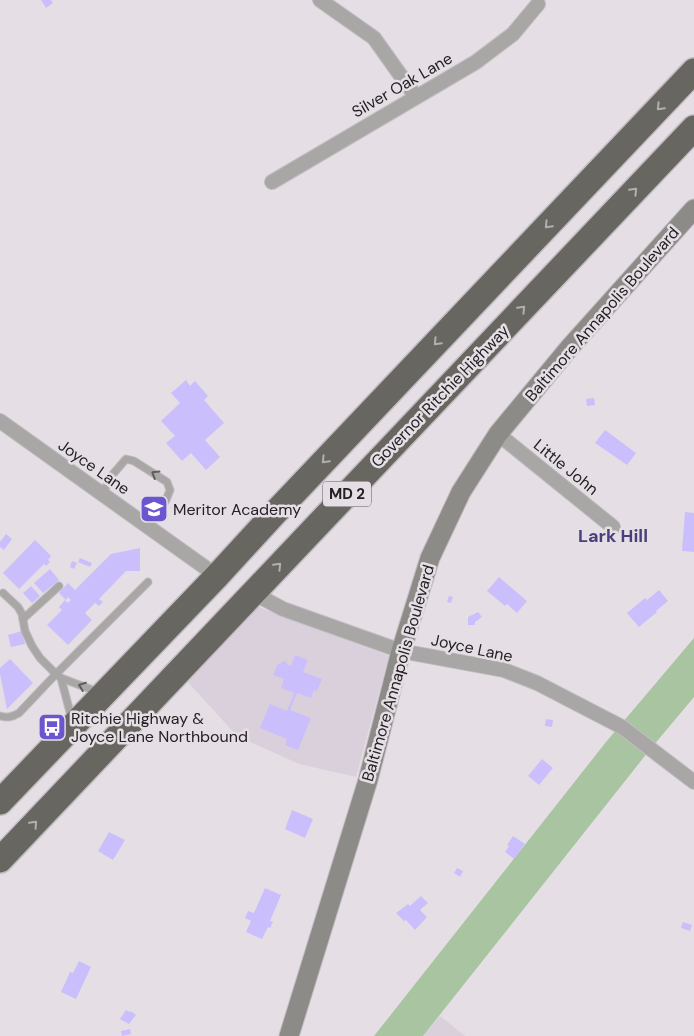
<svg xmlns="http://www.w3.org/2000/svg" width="694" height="1036" font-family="'DM Sans',sans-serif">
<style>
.built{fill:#dad0dc}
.green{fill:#a9c4a1}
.building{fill:#cabffc}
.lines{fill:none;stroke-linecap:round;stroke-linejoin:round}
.lane-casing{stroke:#c2bdc2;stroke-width:9}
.street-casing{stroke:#c2bdc2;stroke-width:16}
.secondary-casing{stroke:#c2bdc2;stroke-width:21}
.highway-casing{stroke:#c2bdc2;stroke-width:28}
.lane{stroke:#a8a7a5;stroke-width:7}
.street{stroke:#a8a7a5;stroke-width:14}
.secondary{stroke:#8d8b87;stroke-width:19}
.highway{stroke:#686660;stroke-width:25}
.oneway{stroke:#b3afb0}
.oneway2{stroke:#5f5d5e}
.labels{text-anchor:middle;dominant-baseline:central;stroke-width:5;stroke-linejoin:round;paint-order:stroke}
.shield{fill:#e5dfe5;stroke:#5d5a5d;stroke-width:1}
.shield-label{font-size:15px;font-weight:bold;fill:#232123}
.street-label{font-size:16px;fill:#232123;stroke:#e5dfe5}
.poi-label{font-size:16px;fill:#232123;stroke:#e5dfe5;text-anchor:start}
.neighbourhood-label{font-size:18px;font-weight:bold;fill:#47407d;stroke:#e5dfe5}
</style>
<rect width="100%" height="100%" fill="#e5dfe5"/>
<!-- built -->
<g class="built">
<polygon points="256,606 389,656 356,777 299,764 237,736 186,680"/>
<polygon points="440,1016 465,1036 423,1036"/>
</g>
<!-- green -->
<polygon class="green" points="694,638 694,697 648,752 423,1036 374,1036 606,742"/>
<!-- building -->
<g class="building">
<polygon points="41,0 51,0 53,3 46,8"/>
<polygon points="186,380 190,386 195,381 208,396 204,400 224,423 205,440 220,457 206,470 191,453 182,461 166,443 175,436 161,421 180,403 171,393"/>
<polygon points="594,398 595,405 587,406 586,399"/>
<polygon points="605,430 636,453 627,465 595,443"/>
<polygon points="685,512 694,513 694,552 682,551"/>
<polygon points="6,534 12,539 4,550 0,547 0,542"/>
<polygon points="35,540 51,556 48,560 50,562 46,566 44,564 19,589 3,573"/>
<polygon points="140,548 140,571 126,571 99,599 103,602 99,606 95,603 85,613 92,620 68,645 47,625 62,610 59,607 65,600 68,603 71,600 68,597 66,600 59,593 68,583 75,590 111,554"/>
<polygon points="80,558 92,563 90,567 78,562"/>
<polygon points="72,561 77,563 74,569 70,567"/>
<polygon points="50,569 59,580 43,593 34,583"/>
<polygon points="499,577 527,601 517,613 507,604 505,606 487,591"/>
<polygon points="31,586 40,596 32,603 23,593"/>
<polygon points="659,590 668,601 656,611 657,612 639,627 627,613 645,598 647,600"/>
<polygon points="449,596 453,597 451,603 447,602"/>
<polygon points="478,612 482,617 475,622 475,625 468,625 468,617"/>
<polygon points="22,631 25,644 11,647 8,635"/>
<polygon points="295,655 308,660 303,672 322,679 317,691 314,690 311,698 297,693 290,710 311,718 298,750 285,745 287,739 260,728 270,704 287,711 294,693 281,688 284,679 273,675 278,664 285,661 288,665 291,666"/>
<polygon points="10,659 33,683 7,709 0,674 0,668"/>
<polygon points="546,719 553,720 552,727 545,726"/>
<polygon points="542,759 553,768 539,785 528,776"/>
<polygon points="292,810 313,819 305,838 285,829"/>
<polygon points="109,832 125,840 113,860 98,851"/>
<polygon points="513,836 525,844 514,859 505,852 509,846 507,845"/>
<polygon points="457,868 463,871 460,877 454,873"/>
<polygon points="265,888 281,895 270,921 273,922 270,928 268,927 262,939 246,932 251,921 245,918 248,911 254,913"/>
<polygon points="421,896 428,903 420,910 427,917 415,930 406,920 404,921 396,913 408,904 410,906"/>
<polygon points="683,922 692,925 690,931 681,928"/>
<polygon points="79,961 91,967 76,999 61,992 70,972 73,973"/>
<polygon points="126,1010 130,1012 131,1011 136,1015 129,1024 120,1019"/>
<polygon points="130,1029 131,1034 122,1036 121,1031"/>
</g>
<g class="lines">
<defs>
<g id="lane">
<polyline points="102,494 113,474 126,459 134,461 167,482 170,490 166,500 147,526"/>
<polyline points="23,619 59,586"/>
<polyline points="61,678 98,692"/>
<path d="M0 716C8 718 12 717 19 713L56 674 40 658 32 646 25 631 22 614 18 607 3 593"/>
<polyline points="72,720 61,678 56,674 148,582"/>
</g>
<g id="street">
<polyline points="320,0 374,38 416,97"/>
<polyline points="272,182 476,62 513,34 538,4"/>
<polyline points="0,421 217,576"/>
<polyline points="498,434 613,527"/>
<polyline points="253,593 283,609 401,651 504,670 537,683 622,727 694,782"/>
</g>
<polyline id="secondary" points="289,1036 368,780 401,651 430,558 461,492 498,434 570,347 694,209"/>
<g id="highway">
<polyline points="0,802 217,576 273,515 694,71"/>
<polyline points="0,860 694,128"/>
</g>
</defs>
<!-- lane casing -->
<use href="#lane" class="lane-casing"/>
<!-- street casing -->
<use href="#street" class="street-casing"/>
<!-- secondary casing -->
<use href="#secondary" class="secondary-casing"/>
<!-- highway casing -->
<use href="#highway" class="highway-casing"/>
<!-- lane -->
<use href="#lane" class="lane"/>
<!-- street -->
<use href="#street" class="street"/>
<!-- secondary -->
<use href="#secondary" class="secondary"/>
<!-- highway -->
<use href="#highway" class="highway"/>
</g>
<!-- one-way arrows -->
<defs><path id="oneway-chevron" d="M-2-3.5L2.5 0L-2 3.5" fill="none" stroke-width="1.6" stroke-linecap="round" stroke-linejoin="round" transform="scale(1.25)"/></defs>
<g class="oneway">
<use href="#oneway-chevron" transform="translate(660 107) rotate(134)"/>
<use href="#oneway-chevron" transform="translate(634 191) rotate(-46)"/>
<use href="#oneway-chevron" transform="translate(548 225) rotate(134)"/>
<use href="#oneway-chevron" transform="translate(522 309) rotate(-46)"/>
<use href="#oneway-chevron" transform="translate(437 342) rotate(134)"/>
<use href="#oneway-chevron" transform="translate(325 460) rotate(134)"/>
<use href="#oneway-chevron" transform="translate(278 566) rotate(-46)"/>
<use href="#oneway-chevron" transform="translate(34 824) rotate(-47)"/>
</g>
<g class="oneway2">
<use href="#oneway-chevron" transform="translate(155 474) rotate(-148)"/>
<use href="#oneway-chevron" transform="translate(82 686) rotate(-159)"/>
</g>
<!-- icons -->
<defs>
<symbol id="school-square" viewBox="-11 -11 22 22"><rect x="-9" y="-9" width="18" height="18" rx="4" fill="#6b56cf" stroke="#e5dfe5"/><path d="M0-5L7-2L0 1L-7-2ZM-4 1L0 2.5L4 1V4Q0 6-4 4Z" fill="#fff"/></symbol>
<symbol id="bus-square" viewBox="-11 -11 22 22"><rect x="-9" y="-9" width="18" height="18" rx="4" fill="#6b56cf" stroke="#e5dfe5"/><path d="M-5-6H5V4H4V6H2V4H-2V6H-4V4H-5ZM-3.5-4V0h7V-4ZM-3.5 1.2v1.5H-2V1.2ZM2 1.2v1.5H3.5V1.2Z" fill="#fff"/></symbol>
</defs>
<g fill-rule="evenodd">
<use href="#school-square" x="138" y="493" width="32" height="32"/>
<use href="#bus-square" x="36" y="711" width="32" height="32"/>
</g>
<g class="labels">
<!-- shield labels -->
<rect class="shield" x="323" y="481.5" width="48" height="25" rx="4"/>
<g class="shield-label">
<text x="347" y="494">MD 2</text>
</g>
<!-- street labels -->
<g class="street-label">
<text transform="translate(402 85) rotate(-30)">Silver Oak Lane</text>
<text transform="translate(602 314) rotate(-49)">Baltimore Annapolis Boulevard</text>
<text transform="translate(440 396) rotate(-46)">Governor Ritchie Highway</text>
<text transform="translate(94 467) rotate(35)">Joyce Lane</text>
<text transform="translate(566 467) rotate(39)">Little John</text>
<text transform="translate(472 648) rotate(12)">Joyce Lane</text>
<text transform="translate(398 673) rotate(-74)">Baltimore Annapolis Boulevard</text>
</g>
<!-- poi labels -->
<g class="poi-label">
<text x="173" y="509">Meritor Academy</text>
<text x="71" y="718">Ritchie Highway &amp;<tspan x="71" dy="18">Joyce Lane Northbound</tspan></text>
</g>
<!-- neighbourhood labels -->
<g class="neighbourhood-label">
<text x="613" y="536">Lark Hill</text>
</g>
</g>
</svg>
